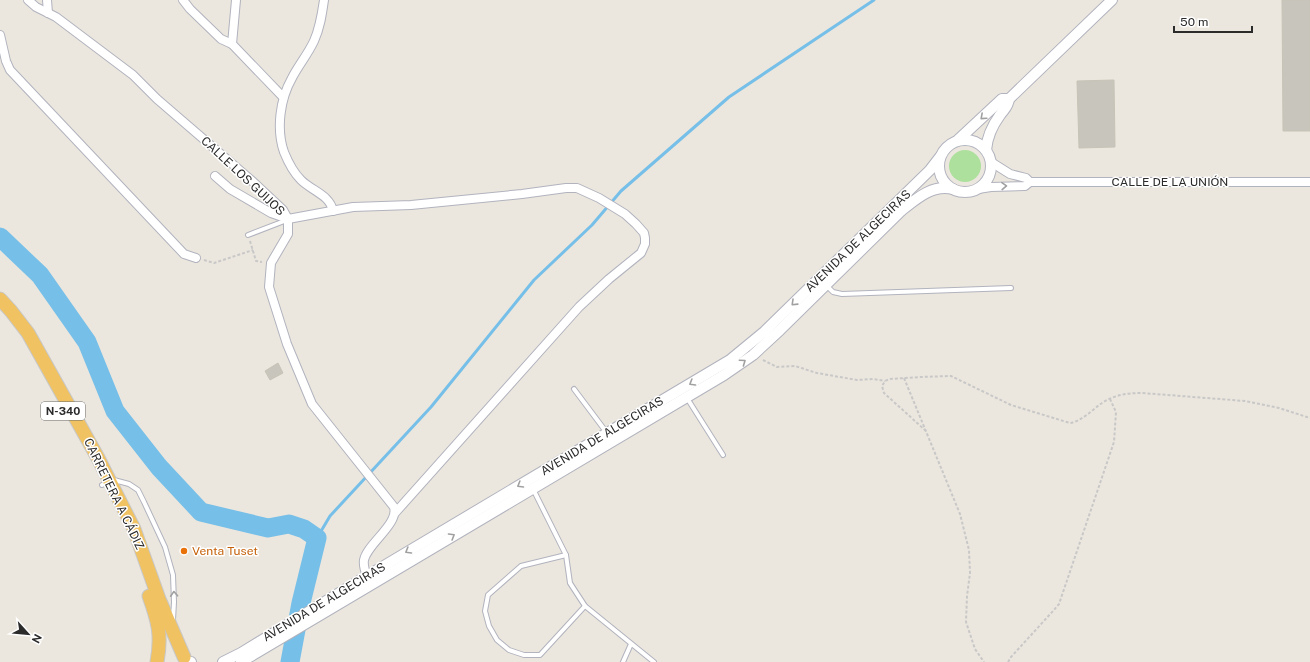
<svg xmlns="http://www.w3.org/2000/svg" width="1310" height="662" font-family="'Public Sans',sans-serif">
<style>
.green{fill:#ade09d}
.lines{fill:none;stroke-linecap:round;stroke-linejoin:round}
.stream{stroke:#76bfe8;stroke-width:3}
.river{stroke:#76bfe8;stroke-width:19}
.building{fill:#c8c5bc;stroke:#c7c3b7}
.service-casing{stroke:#b1b3be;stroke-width:6}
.minor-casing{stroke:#b1b3be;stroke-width:10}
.tertiary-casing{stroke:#b1b3be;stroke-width:12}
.trunk-casing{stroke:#c8c8c8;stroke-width:15}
.path{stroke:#c8c8c8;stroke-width:2;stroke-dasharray:3 2;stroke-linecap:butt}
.service{stroke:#fff;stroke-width:4}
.minor{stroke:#fff;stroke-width:8}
.tertiary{stroke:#fff;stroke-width:10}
.trunk{stroke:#f0c262;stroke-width:13}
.oneway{stroke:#a0a0a0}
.food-dot{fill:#e8710a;stroke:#fff;stroke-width:1.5}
.labels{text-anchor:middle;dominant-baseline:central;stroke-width:3;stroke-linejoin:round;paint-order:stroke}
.shield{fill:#fff;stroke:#6b6b6b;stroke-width:1}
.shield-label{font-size:11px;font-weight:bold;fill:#2b2b2b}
.street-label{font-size:12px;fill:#2b2b2b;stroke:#fff}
.food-label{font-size:12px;fill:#c56008;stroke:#fff;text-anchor:start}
</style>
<rect width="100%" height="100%" fill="#ece7de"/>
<!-- green -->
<circle class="green" cx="965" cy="166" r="16"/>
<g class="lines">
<!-- stream -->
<polyline class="stream" points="317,538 330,516 431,407 534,280 592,225 621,191 729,97 874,0"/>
<!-- river -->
<polyline class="river" points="0,237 40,275 87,342 115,411 159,467 201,512 268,528 289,524 304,529 317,538 301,603 290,662"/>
</g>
<!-- building -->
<g class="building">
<polygon points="1282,0 1310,0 1310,131 1283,131"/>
<polygon points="1114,80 1115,147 1079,148 1077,81"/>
<polygon points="278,363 283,373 270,380 265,371"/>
</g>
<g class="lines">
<defs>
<g id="service">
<polyline points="248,235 287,220"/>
<polyline points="826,285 833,292 842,294 1011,288"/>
<polyline points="574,389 607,433"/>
<polyline points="687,398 723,455"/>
<polyline points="102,485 114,480 129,484 138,490 144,502 165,547 173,575 174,602 173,620"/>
<polyline points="533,489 566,555 570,583 585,606 654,662"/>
<polyline points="566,555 521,566 488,595 485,611 489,626 497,640 509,650 524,655 540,655 585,606"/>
<polyline points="623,662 631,644"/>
</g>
<g id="minor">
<path d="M28 0 36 7 56 17 133 75 157 99 251 180 283 210 288 219V234L271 263 269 287 287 344 312 404 394 507C399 524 367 544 364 560 363 566 365 571 367 576"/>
<polyline points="47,0 48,13"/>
<polyline points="183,0 190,9 221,39 232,44"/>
<polyline points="236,0 232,44 283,97"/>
<path d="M324 0C322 14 320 28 314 41 308 54 298 66 292 78 280 99 276 129 284 152 288 162 294 173 301 180 312 191 330 195 333 211"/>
<polyline points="0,35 6,61 10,70 184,254 196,258"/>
<polyline points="991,162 1010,174 1026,178 1030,182"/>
<polyline points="215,176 230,189 271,213 288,219 353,207 411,205 522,194 566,188 577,188 599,198 625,214 636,224 644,233 645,238 645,244 641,253 609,279 579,307 395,513"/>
<polyline points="978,189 991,187 1025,186 1030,182 1310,182"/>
</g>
<g id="tertiary">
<circle cx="965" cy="166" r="26"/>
<polyline points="958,140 1002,99 1009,99 1112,0"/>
<path d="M986 150C987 137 992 126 1000 115 1005 108 1008 107 1009 99"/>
<polyline points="190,662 191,662"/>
<polyline points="223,662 241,653 367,576 730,360 764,332 930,170 940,157"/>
<path d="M241 662 724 375 753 355 780 330 901 211C916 199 932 184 953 189"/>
</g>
<g id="trunk">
<polyline points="0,299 11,311 28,333 98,458 134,529 159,599 184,657"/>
<path d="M149 596C158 621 162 635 157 662"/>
</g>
</defs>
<!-- service casing -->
<use href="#service" class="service-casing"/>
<!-- minor casing -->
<use href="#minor" class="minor-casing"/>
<!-- tertiary casing -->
<use href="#tertiary" class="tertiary-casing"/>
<!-- trunk casing -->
<use href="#trunk" class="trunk-casing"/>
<!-- path -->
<g class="path">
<polyline points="250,241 256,261 262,262"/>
<polyline points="204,260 214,263 253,250"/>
<polyline points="763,360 777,367 795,366 817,373 857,380 873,379 885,381"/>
<polyline points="904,378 960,514 969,550 970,573 967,596 966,622 975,649 984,662"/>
<path d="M926 431 884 393 882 386 885 381 890 379 921 377 951 376 1011 405 1070 423C1082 421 1092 410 1102 403 1114 395 1127 393 1142 393L1245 401 1279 408 1310 418"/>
<polyline points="1008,662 1011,657 1053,611 1059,604 1114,442 1116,412 1110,399"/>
</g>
<!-- service -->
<use href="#service" class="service"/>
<!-- minor -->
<use href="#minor" class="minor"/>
<!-- tertiary -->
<use href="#tertiary" class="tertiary"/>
<!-- trunk -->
<use href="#trunk" class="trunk"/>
</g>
<!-- one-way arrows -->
<defs><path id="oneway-chevron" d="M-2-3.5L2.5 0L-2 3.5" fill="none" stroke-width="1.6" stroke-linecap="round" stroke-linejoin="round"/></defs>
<g class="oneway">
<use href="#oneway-chevron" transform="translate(983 117) rotate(138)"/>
<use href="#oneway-chevron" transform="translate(1004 186) rotate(-2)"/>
<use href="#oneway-chevron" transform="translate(794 303) rotate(136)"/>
<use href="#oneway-chevron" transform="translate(743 362) rotate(-35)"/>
<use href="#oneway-chevron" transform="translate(692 383) rotate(149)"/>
<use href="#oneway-chevron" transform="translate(520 485) rotate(149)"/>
<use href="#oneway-chevron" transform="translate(452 536) rotate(-31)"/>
<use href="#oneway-chevron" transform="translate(408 551) rotate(149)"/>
<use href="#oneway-chevron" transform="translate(174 594) rotate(-93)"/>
</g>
<!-- markers -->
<circle class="food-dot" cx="184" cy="551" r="4"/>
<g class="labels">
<!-- shield labels -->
<rect class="shield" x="41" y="402" width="44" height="18" rx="3"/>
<g class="shield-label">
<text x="63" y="411">N-340</text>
</g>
<!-- street labels -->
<g class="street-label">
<text transform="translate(243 176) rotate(43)">CALLE LOS GUIJOS</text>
<text x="1170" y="182">CALLE DE LA UNIÓN</text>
<text transform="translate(858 241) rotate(-44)">AVENIDA DE ALGECIRAS</text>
<text transform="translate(602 436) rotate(-31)">AVENIDA DE ALGECIRAS</text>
<text transform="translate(114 494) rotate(64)">CARRETERA A CÁDIZ</text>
<text transform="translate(324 602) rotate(-31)">AVENIDA DE ALGECIRAS</text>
</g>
<!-- food labels -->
<g class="food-label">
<text x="192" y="551">Venta Tuset</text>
</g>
</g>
<!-- north arrow -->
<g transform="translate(28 634) rotate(117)" stroke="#ffffff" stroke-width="3" paint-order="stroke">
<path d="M0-3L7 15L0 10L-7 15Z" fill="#2b2b2b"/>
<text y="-6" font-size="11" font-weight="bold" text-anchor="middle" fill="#2b2b2b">N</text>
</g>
<!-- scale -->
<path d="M1174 26v6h78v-6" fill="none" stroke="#2b2b2b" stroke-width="2"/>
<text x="1180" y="26" font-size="12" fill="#2b2b2b" stroke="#ffffff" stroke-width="3" paint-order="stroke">50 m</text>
</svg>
